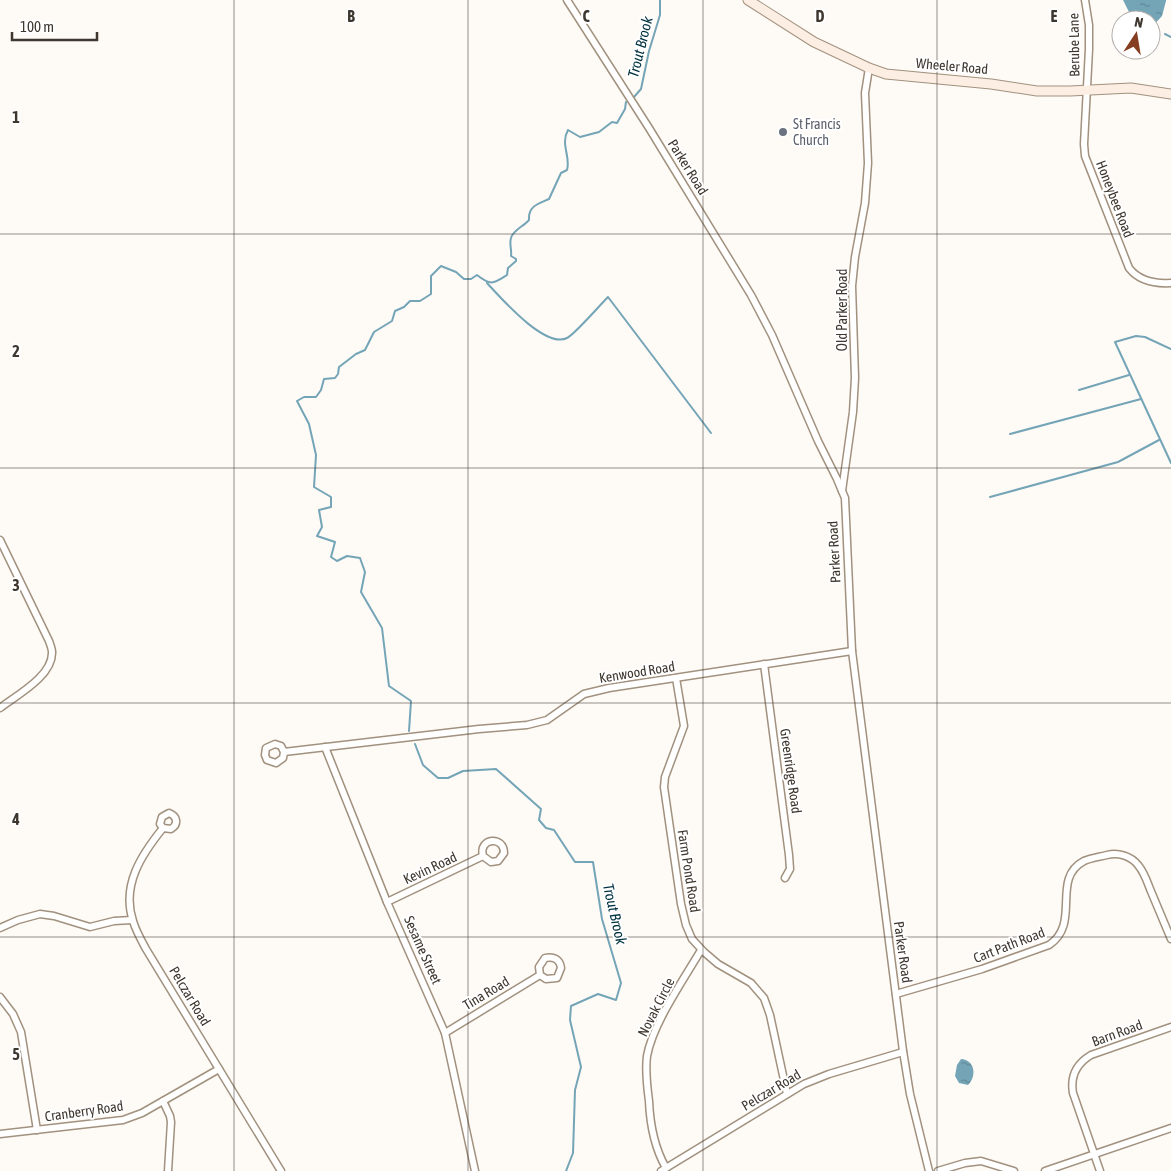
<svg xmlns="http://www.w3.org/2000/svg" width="1171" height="1171" font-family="'Asap Condensed',sans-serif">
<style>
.water{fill:url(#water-ripples)}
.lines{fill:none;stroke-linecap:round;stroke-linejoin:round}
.stream{stroke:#74a5b7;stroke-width:2}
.street-casing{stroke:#a1917e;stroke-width:9}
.secondary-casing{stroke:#a1917e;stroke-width:11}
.street{stroke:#fff;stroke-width:6}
.secondary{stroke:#fdeee3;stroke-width:9}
.grid{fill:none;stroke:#3e372f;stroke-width:1;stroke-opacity:0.55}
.worship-dot{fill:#6b7280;stroke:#fff;stroke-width:2}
.labels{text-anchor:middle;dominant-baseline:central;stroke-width:4;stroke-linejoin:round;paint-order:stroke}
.street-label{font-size:14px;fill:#3e372f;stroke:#fff}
.worship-label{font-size:14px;fill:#5b616d;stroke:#fff;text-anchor:start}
.water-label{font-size:15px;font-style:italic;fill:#023240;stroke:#fff}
.grid-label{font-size:16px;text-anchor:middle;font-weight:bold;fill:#3e372f;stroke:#fff;stroke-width:4;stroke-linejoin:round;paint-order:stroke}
</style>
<defs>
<pattern id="water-ripples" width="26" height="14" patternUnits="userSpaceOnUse" patternTransform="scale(1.25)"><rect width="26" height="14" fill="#74a5b7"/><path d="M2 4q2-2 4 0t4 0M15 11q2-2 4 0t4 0" fill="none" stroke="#618795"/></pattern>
</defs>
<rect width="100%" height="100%" fill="#fefaf6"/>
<!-- water -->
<g class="water">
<polygon points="1123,0 1166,0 1166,1 1162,16 1151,28 1151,20 1133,20"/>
<path d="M961 1059C975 1060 977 1076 968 1085L959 1083 955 1076 957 1065Z"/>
</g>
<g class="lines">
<!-- stream -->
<g class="stream">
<polyline points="1165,34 1171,37"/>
<polyline points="634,97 641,89 649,51 660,15 660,0"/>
<path d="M487 283C501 298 545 349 567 338 574 335 600 305 608 297L711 433"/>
<polyline points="1171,349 1145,337 1136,336 1115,342 1171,463"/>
<polyline points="1079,390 1129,375"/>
<polyline points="1010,434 1141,399"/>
<polyline points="990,497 1118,462 1159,440"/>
<path d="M409 731 411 701 389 686 382 628 361 592 365 572 360 558 347 556 337 561 331 557 335 542 317 536 322 527 319 510 331 507V497L314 487 316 455 309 424 297 401 304 397H316L321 390 324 379 335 378 338 374 339 367 356 354 365 350 374 332 392 321 395 311 404 307 410 301H420L431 294V276L441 266 456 272 464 279H471L477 275C491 286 493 284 507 275L508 268 516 261V259L511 256C512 250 509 244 511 238 512 231 524 226 529 220 528 206 538 204 549 199L561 173 567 170C571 157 560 144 568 130L580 137 599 132 612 122 617 123 625 109 626 102"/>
<polyline points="415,744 423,765 438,778 448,778 463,771 496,769 541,809 539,820 546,828 554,830 575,862 593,862 602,919 621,983 616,1000 598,994 571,1006 570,1020 581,1067 575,1090 573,1153 566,1171"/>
</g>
<defs>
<g id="street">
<polyline points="567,0 649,128 751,295 772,335 818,441 837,479 845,498 852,651 903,1051 910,1094 929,1171"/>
<path d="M1085 0 1089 25V49L1084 144 1085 156 1129 268C1139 281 1154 284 1171 283"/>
<polyline points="842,491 853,412 855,378 852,286 855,257 865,203 868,163 865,93 869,68"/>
<path d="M0 540 49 641C50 644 52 649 52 652 53 676 17 695 0 708"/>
<polyline points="764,664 789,855 790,869 785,878"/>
<polyline points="676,678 684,726 665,777 664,787 681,904 686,925 692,939 704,952 718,964 751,983 764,998 770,1015 787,1094"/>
<polyline points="325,747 387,902 445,1033 475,1171"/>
<polyline points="284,752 283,758 276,763 267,760 265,755 266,748 275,744 281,746 284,752 479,729 527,725 547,720 584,694 609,688 852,651"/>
<path d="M163 828 171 829C179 824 177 816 169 813L162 817 160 824 163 828C142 854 121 885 133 921 136 931 141 940 146 949L281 1171"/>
<path d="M387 902 483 856C478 838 504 835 504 853L498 861 491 862 483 856"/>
<polyline points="0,928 18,920 40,914 54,916 90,927 114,921 132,920"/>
<path d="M896 994 982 969 1049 945C1082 923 1050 879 1084 861 1091 858 1099 857 1107 855 1118 852 1131 856 1138 865 1144 872 1147 881 1150 889 1157 906 1164 922 1171 939"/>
<polyline points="0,997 13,1014 21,1032 37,1130"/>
<path d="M445 1033 540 975 546 979 557 978 561 968C560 959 553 956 545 958L539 967 540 975"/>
<polyline points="163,1101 170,1116 171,1122 168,1171"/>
<polyline points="0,1134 123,1120 142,1113 219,1069"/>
<path d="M666 1168C654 1147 650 1125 649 1101 647 1086 645 1071 647 1056 653 1023 684 979 701 950"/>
<polyline points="661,1171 804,1084 829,1074 903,1052"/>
<polyline points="938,1171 965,1163 981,1161 1014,1171"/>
<polyline points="1045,1171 1171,1128"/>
<path d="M1100 1171 1073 1093C1070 1076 1076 1064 1091 1055L1171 1027"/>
</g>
<polyline id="secondary" points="748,0 814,42 869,68 886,74 991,84 1037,91 1070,91 1131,88 1171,94"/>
</defs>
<!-- street casing -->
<use href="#street" class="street-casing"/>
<!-- secondary casing -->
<use href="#secondary" class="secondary-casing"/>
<!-- street -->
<use href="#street" class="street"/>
<!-- secondary -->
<use href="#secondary" class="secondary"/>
</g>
<!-- grid -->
<path class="grid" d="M234 0V1171M468 0V1171M703 0V1171M937 0V1171M0 234H1171M0 468H1171M0 703H1171M0 937H1171"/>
<!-- markers -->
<circle class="worship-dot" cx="783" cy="132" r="5"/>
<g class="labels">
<!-- street labels -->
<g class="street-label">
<text transform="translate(1074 45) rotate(-91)">Berube Lane</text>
<text transform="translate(952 66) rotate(5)">Wheeler Road</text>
<text transform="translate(688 167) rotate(58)">Parker Road</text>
<text transform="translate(1115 199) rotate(69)">Honeybee Road</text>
<text transform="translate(842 310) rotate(-90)">Old Parker Road</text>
<text transform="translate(834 552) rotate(-93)">Parker Road</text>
<text transform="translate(637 672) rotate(-9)">Kenwood Road</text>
<text transform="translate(791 771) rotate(82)">Greenridge Road</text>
<text transform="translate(430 868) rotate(-25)">Kevin Road</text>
<text transform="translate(689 871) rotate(81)">Farm Pond Road</text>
<text transform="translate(1009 945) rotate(-21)">Cart Path Road</text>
<text transform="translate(423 950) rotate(66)">Sesame Street</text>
<text transform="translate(903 952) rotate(82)">Parker Road</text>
<text transform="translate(486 993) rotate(-31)">Tina Road</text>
<text transform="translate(190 996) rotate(59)">Pelczar Road</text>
<text transform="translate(656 1007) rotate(-63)">Novak Circle</text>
<text transform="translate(1117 1033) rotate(-20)">Barn Road</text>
<text transform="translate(771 1090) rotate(-31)">Pelczar Road</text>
<text transform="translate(84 1111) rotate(-8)">Cranberry Road</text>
</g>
<!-- worship labels -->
<g class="worship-label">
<text x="793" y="124">St Francis<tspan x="793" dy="16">Church</tspan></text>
</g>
<!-- water labels -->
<g class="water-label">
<text transform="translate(640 47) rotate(-76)">Trout Brook</text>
<text transform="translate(615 914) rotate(77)">Trout Brook</text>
</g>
</g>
<g class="grid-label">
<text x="351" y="22">B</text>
<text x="586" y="22">C</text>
<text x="820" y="22">D</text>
<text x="1054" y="22">E</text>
<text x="16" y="123">1</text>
<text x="16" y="357">2</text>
<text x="16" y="591">3</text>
<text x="16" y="825">4</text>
<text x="16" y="1060">5</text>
</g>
<!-- north arrow -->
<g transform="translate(1136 35) rotate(12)"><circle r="24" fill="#ffffff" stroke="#b2afac"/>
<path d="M0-4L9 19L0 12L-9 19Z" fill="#863e22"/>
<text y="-8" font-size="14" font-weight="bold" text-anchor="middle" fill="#3e372f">N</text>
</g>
<!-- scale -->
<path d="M12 32v8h85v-8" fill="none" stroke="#3e372f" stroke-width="2.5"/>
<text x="20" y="32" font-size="15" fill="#3e372f" stroke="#ffffff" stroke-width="4" paint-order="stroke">100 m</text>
</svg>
